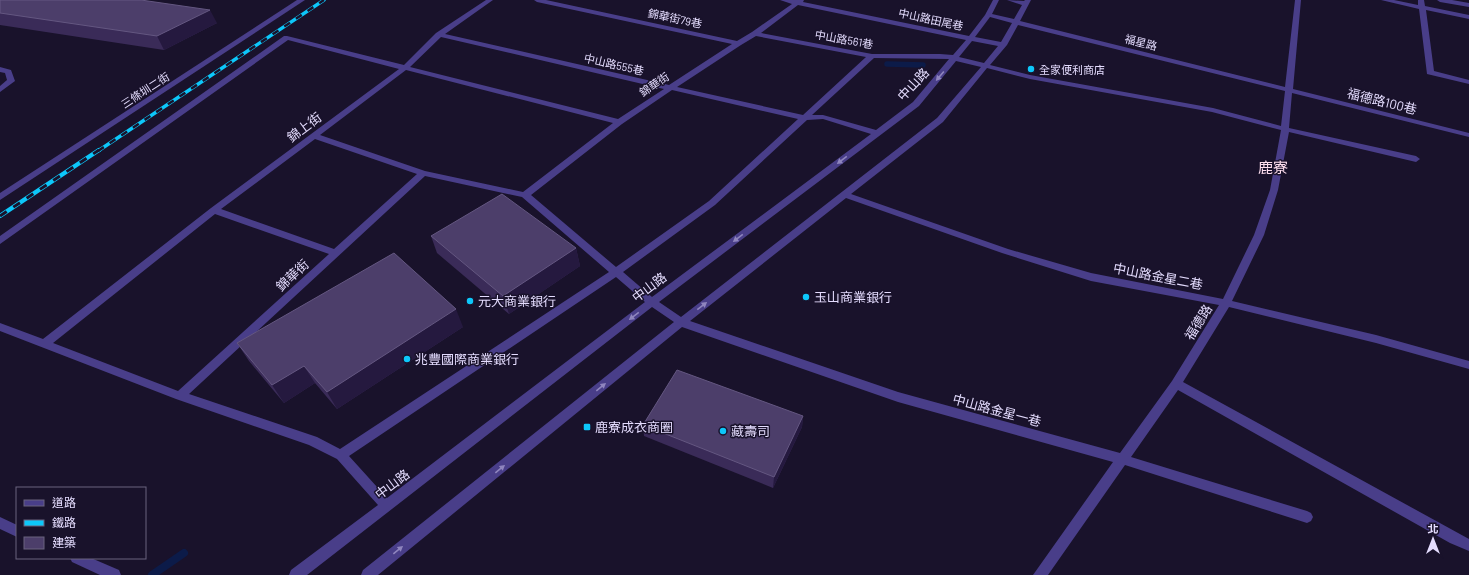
<svg xmlns="http://www.w3.org/2000/svg" width="1469" height="575" font-family="Barlow,'Noto Sans TC',sans-serif">
<style>
.lines{fill:none;stroke-linecap:round;stroke-linejoin:round}
.stream-far1{stroke:#0c1b49;stroke-width:5.5}
.stream{stroke:#0c1b49;stroke-width:8}
.minor{fill:#493e89;fill-rule:evenodd}
.rail-far1-casing{stroke:#0dc7fa;stroke-width:3.5}
.rail-casing{stroke:#0dc7fa;stroke-width:4.5}
.rail-far1{stroke:#19122b;stroke-width:2.5;stroke-dasharray:7;stroke-linecap:butt}
.rail{stroke:#19122b;stroke-width:3;stroke-dasharray:8;stroke-linecap:butt}
.wall{fill:#3a2b58}
.shaded-wall{fill:#25193f}
.building{fill:#4c3e6a;stroke:#645781}
.oneway{fill:#8f85be}
.poi-dot{fill:#0dc7fa;stroke:#19122b;stroke-width:1.5}
.labels{text-anchor:middle;dominant-baseline:central;stroke-width:3;stroke-linejoin:round;paint-order:stroke}
.far-street-label{font-size:11px;fill:#e4dcfe;stroke:#19122b}
.far-poi-label{font-size:11px;fill:#e4dcfe;stroke:#19122b;text-anchor:start}
.street-label{font-size:13px;fill:#e4dcfe;stroke:#19122b}
.poi-label{font-size:13px;fill:#e4dcfe;stroke:#19122b;text-anchor:start}
.quarter-label{font-size:15px;fill:#fedeef;stroke:#19122b}
</style>
<rect width="100%" height="100%" fill="#19122b"/>
<g class="lines">
<!-- stream-far1 -->
<polyline class="stream-far1" points="887,64 923,65"/>
<!-- stream -->
<polyline class="stream" points="152,575 184,553"/>
<!-- minor -->
<g class="minor">
<polygon points="297,0 305,0 0,200 0,193"/>
<path d="M486 0H493L445 34 669 85 732 44 537 2 534 0H546L737 41 752 32 792 4 780 0H804L803 2 969 36 985 15 993 0H999L992 14 1014 19 1022 5 1007 0 1024 1 1025 0H1031L1020 21 1285 87 1295 0H1301L1293 89 1469 133V137L1292 93 1289 128 1416 156 1420 159 1416 162 1289 132 1278 190 1264 235 1232 301 1376 335 1469 361V369L1376 343 1229 307 1183 382 1469 539V551L1450 543 1178 390 1131 457 1307 511 1311 513 1313 517 1311 521 1307 523 1125 465 1048 575H1033L1113 462 898 402 682 327 378 575H361L363 570 674 322 652 307 307 575H289L291 570 378 505 337 459 309 445 176 399 0 331V323L43 339 211 208 399 69 288 40 0 244V236L284 36H287L404 65 436 33ZM798 5 966 40 953 55 940 54H872L761 33ZM990 17 1012 23 1001 42 975 37ZM1018 25 1285 91 1281 126 1213 108 1030 75 990 65 1007 45ZM756 36 866 57 803 115 677 87 741 45ZM441 37 664 89 618 119 410 67ZM972 41 998 46 984 63 959 57ZM874 58 949 59 913 102 876 130 823 115H812ZM956 61 981 67 937 118 681 317 659 302 919 106ZM987 68 1030 79 1212 112 1281 130 1270 190 1254 235 1223 299 1091 273 1008 249 851 194 943 122ZM406 70 613 123 523 192 425 171 320 135ZM672 90 798 119 709 201 616 267 531 195 622 124ZM823 119 871 134 652 297 623 272 715 205 807 120ZM315 139 417 174 334 249 221 209ZM425 176 522 197 609 272 340 449 317 437 189 394ZM846 198 1002 253 1091 281 1219 305 1172 381 1120 453 898 392 690 321ZM215 214 329 254 178 391 53 343ZM616 277 645 302 387 498 349 456Z"/>
<polygon points="1381,0 1394,0 1418,5 1418,0 1424,0 1425,6 1469,15 1469,19 1426,10 1434,71 1469,80 1469,84 1427,74 1419,9"/>
<polygon points="1437,0 1452,0 1469,3 1469,7 1440,2"/>
<polygon points="0,67 11,70 15,81 0,92 0,86 7,80 5,73 0,72"/>
<polygon points="0,517 17,525 17,537 0,529"/>
<polygon points="70,558 91,558 119,570 121,575 100,575 72,562"/>
</g>
<defs>
<polyline id="rail-far1" points="98,151 324,0"/>
<polyline id="rail" points="0,216 99,150"/>
</defs>
<!-- rail-far1 casing -->
<use href="#rail-far1" class="rail-far1-casing"/>
<!-- rail casing -->
<use href="#rail" class="rail-casing"/>
<!-- rail-far1 -->
<use href="#rail-far1" class="rail-far1"/>
<!-- rail -->
<use href="#rail" class="rail"/>
</g>
<!-- wall -->
<g class="wall">
<polygon points="0,0 217,23 164,50 0,25"/>
<polygon points="431,236 576,248 580,266 509,314 437,253"/>
<polygon points="463,327 337,409 315,383 284,403 249,361 237,343"/>
<polygon points="803,416 802,427 773,488 644,436 643,425"/>
</g>
<!-- shaded-wall -->
<g class="shaded-wall">
<polygon points="210,10 217,23 164,50 157,36"/>
<polygon points="576,248 580,266 509,314 503,296"/>
<polygon points="456,309 463,327 337,409 327,392"/>
<polygon points="304,366 315,383 284,403 272,385"/>
<polygon points="803,416 802,427 773,488 774,477"/>
</g>
<!-- building -->
<g class="building">
<polygon points="0,0 141,0 210,10 157,36 0,13"/>
<polygon points="502,194 576,248 503,296 431,236"/>
<polygon points="394,253 456,309 327,392 304,366 272,385 237,343"/>
<polygon points="677,370 803,416 774,477 643,425"/>
</g>
<!-- one-way arrows -->
<defs><path id="oneway-solid" d="M-6-.8H1V-3.2L6.5 0L1 3.2V.8H-6Z"/></defs>
<g class="oneway">
<use href="#oneway-solid" transform="translate(940 76) rotate(130)"/>
<use href="#oneway-solid" transform="translate(842 160) rotate(143)"/>
<use href="#oneway-solid" transform="translate(738 238) rotate(143)"/>
<use href="#oneway-solid" transform="translate(702 306) rotate(-38)"/>
<use href="#oneway-solid" transform="translate(634 316) rotate(143)"/>
<use href="#oneway-solid" transform="translate(601 387) rotate(-39)"/>
<use href="#oneway-solid" transform="translate(500 469) rotate(-39)"/>
<use href="#oneway-solid" transform="translate(398 550) rotate(-39)"/>
</g>
<!-- markers -->
<g class="poi-dot">
<circle cx="1031" cy="69" r="4"/>
<circle cx="806" cy="297" r="4"/>
<circle cx="470" cy="301" r="4"/>
<circle cx="407" cy="359" r="4"/>
<rect x="583" y="423" width="8" height="8" rx="2"/>
<circle cx="723" cy="431" r="4"/>
</g>
<g class="labels">
<!-- far-street labels -->
<g class="far-street-label">
<text transform="translate(675 18) rotate(12)">錦華街79巷</text>
<text transform="translate(931 19) rotate(12)">中山路田尾巷</text>
<text transform="translate(844 39) rotate(10)">中山路561巷</text>
<text transform="translate(1141 42) rotate(14)">福星路</text>
<text transform="translate(614 64) rotate(13)">中山路555巷</text>
<text transform="translate(654 84) rotate(-34)">錦華街</text>
<text transform="translate(145 90) rotate(-33)">三條圳二街</text>
</g>
<!-- far-poi labels -->
<g class="far-poi-label">
<text x="1039" y="69">全家便利商店</text>
</g>
<!-- street labels -->
<g class="street-label">
<text transform="translate(913 84) rotate(-47)">中山路</text>
<text transform="translate(1382 101) rotate(14)">福德路100巷</text>
<text transform="translate(304 127) rotate(-37)">錦上街</text>
<text transform="translate(292 275) rotate(-43)">錦華街</text>
<text transform="translate(1158 276) rotate(11)">中山路金星二巷</text>
<text transform="translate(649 287) rotate(-37)">中山路</text>
<text transform="translate(1198 322) rotate(-58)">福德路</text>
<text transform="translate(997 410) rotate(15)">中山路金星一巷</text>
<text transform="translate(392 484) rotate(-37)">中山路</text>
</g>
<!-- poi labels -->
<g class="poi-label">
<text x="814" y="297">玉山商業銀行</text>
<text x="478" y="301">元大商業銀行</text>
<text x="415" y="359">兆豐國際商業銀行</text>
<text x="595" y="427">鹿寮成衣商圈</text>
<text x="731" y="431">藏壽司</text>
</g>
<!-- quarter labels -->
<g class="quarter-label">
<text x="1273" y="167">鹿寮</text>
</g>
</g>
<!-- legend -->
<rect x="16" y="487" width="130" height="72" fill="#19122b" stroke="#6a637f"/>
<rect x="24" y="500" width="20" height="6" fill="#493e89" stroke="#6a637f"/>
<text x="52" y="507" font-size="12" fill="#e4dcfe">道路</text>
<rect x="24" y="520" width="20" height="6" fill="#0dc7fa" stroke="#6a637f"/>
<text x="52" y="527" font-size="12" fill="#e4dcfe">鐵路</text>
<rect x="24" y="537" width="20" height="12" fill="#4c3e6a" stroke="#6a637f"/>
<text x="52" y="547" font-size="12" fill="#e4dcfe">建築</text>
<!-- north arrow -->
<g transform="translate(1433 539)" stroke="#19122b" stroke-width="3" paint-order="stroke">
<path d="M0-3L7 15L0 10L-7 15Z" fill="#e4dcfe"/>
<text y="-6" font-size="11" font-weight="bold" text-anchor="middle" fill="#e4dcfe">北</text>
</g>
</svg>
